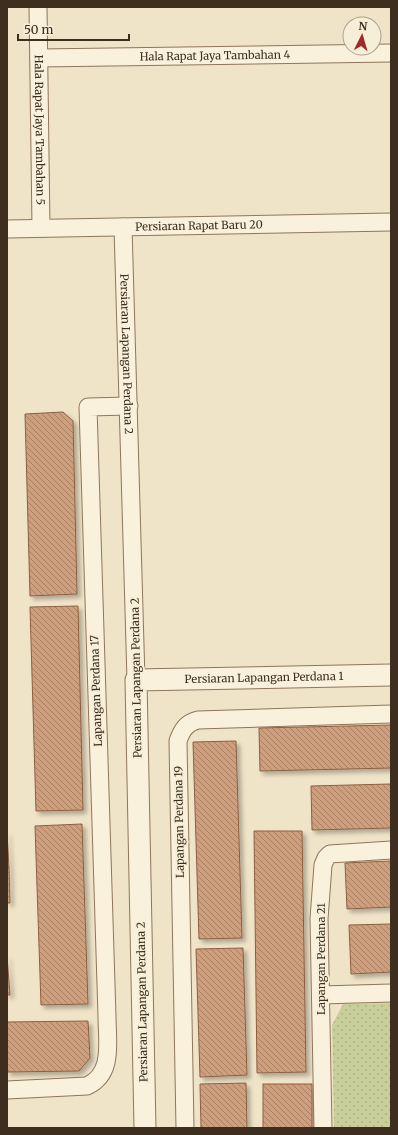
<svg xmlns="http://www.w3.org/2000/svg" width="398" height="1135" font-family="Merriweather,serif">
<style>
.green{fill:url(#green-dots)}
.building{fill:url(#building-back-hatch);stroke:#8d5f41;filter:url(#shadow)}
.lines{fill:none;stroke-linecap:round;stroke-linejoin:round}
.minor-casing{stroke:#8d765c;stroke-width:19}
.tertiary-casing{stroke:#8d765c;stroke-width:23}
.minor{stroke:#faf1dc;stroke-width:17}
.tertiary{stroke:#faf1dc;stroke-width:21}
.labels{text-anchor:middle;dominant-baseline:central;stroke-width:4;stroke-linejoin:round;paint-order:stroke}
.street-label{font-size:11px;fill:#3d2e20;stroke:#f7eed8}
</style>
<defs>
<pattern id="green-dots" width="8" height="8" patternUnits="userSpaceOnUse"><rect width="8" height="8" fill="#c9cf9b"/><path d="M2 2h.1M6 6h.1" fill="none" stroke="#aeb285" stroke-width="1.8" stroke-linecap="round"/></pattern>
<pattern id="building-back-hatch" width="6" height="6" patternUnits="userSpaceOnUse"><rect width="6" height="6" fill="#cf9f7d"/><path d="M-1 5l2 2M0 0l6 6M5-1l2 2" fill="none" stroke="#a98266"/></pattern>
<filter id="shadow"><feDropShadow dx="3.5" dy="3.5" stdDeviation="2" flood-color="#0004"/></filter>
</defs>
<rect width="100%" height="100%" fill="#f0e4c8"/>
<!-- green -->
<polygon class="green" points="391,1003 391,1128 334,1128 332,1025 343,1004"/>
<!-- building -->
<g class="building">
<polygon points="63,412 73,421 77,594 30,596 25,414"/>
<polygon points="78,606 83,810 36,811 30,607"/>
<polygon points="391,725 391,768 260,771 259,728"/>
<polygon points="236,741 242,938 199,939 193,742"/>
<polygon points="391,784 391,828 312,830 311,786"/>
<polygon points="82,824 88,1004 41,1005 35,826"/>
<polygon points="254,831 302,831 306,1072 257,1073"/>
<polygon points="7,832 9,868 7,868"/>
<polygon points="391,861 391,907 347,909 345,863"/>
<polygon points="7,868 9,868 10,903 7,903"/>
<polygon points="391,924 391,972 351,974 349,925"/>
<polygon points="243,948 247,1075 200,1077 196,949"/>
<polygon points="7,956 10,995 7,995"/>
<polygon points="88,1021 90,1058 79,1071 7,1072 7,1022"/>
<polygon points="246,1083 247,1128 201,1128 200,1084"/>
<rect x="263" y="1084" width="49" height="44"/>
</g>
<g class="lines">
<defs>
<g id="minor">
<path id="s1" d="M38 7 41 228"/>
<path id="s2" d="M39 58 391 53"/>
<path id="s3" d="M123 227 136 680"/>
<path id="s4" d="M7 229 391 222"/>
<polyline points="321,995 391,993"/>
<path d="M7 1090 87 1086C114 1074 107 1042 107 1016L88 407 129 406"/>
<path d="M185 1128 178 741C182 730 186 723 198 720L391 714"/>
<polyline points="323,1128 319,919 323,865 326,858 330,854 391,850"/>
</g>
<g id="tertiary">
<path id="s5" d="M145 1128 136 680 391 675"/>
</g>
</defs>
<!-- minor casing -->
<use href="#minor" class="minor-casing"/>
<!-- tertiary casing -->
<use href="#tertiary" class="tertiary-casing"/>
<!-- minor -->
<use href="#minor" class="minor"/>
<!-- tertiary -->
<use href="#tertiary" class="tertiary"/>
</g>
<g class="labels">
<!-- street labels -->
<g class="street-label">
<text stroke="none"><textPath href="#s2" startOffset="176">Hala Rapat Jaya Tambahan 4</textPath></text>
<text stroke="none"><textPath href="#s1" startOffset="123">Hala Rapat Jaya Tambahan 5</textPath></text>
<text stroke="none"><textPath href="#s4" startOffset="192">Persiaran Rapat Baru 20</textPath></text>
<text stroke="none"><textPath href="#s3" startOffset="127">Persiaran Lapangan Perdana 2</textPath></text>
<text stroke="none"><textPath href="#s5" startOffset="576">Persiaran Lapangan Perdana 1</textPath></text>
<text transform="translate(136 678) rotate(-91)">Persiaran Lapangan Perdana 2</text>
<text transform="translate(96 691) rotate(-92)">Lapangan Perdana 17</text>
<text transform="translate(179 822) rotate(-91)">Lapangan Perdana 19</text>
<text transform="translate(321 959) rotate(-90)">Lapangan Perdana 21</text>
<text transform="translate(142 1002) rotate(-91)">Persiaran Lapangan Perdana 2</text>
</g>
</g>
<!-- border -->
<rect width="398" height="1135" fill="none" stroke="#3d2e20" stroke-width="16"/>
<!-- north arrow -->
<g transform="translate(362 36) rotate(5)"><circle r="19" fill="#f7eed8" stroke="#ada18e"/>
<path d="M0-3L7 15L0 10L-7 15Z" fill="#9e2a2b"/>
<text y="-6" font-size="11" font-weight="bold" text-anchor="middle" fill="#3d2e20">N</text>
</g>
<!-- scale -->
<path d="M18 34v6h111v-6" fill="none" stroke="#3d2e20" stroke-width="2"/>
<text x="24" y="34" font-size="12" fill="#3d2e20" stroke="#f7eed8" stroke-width="3" paint-order="stroke">50 m</text>
</svg>
